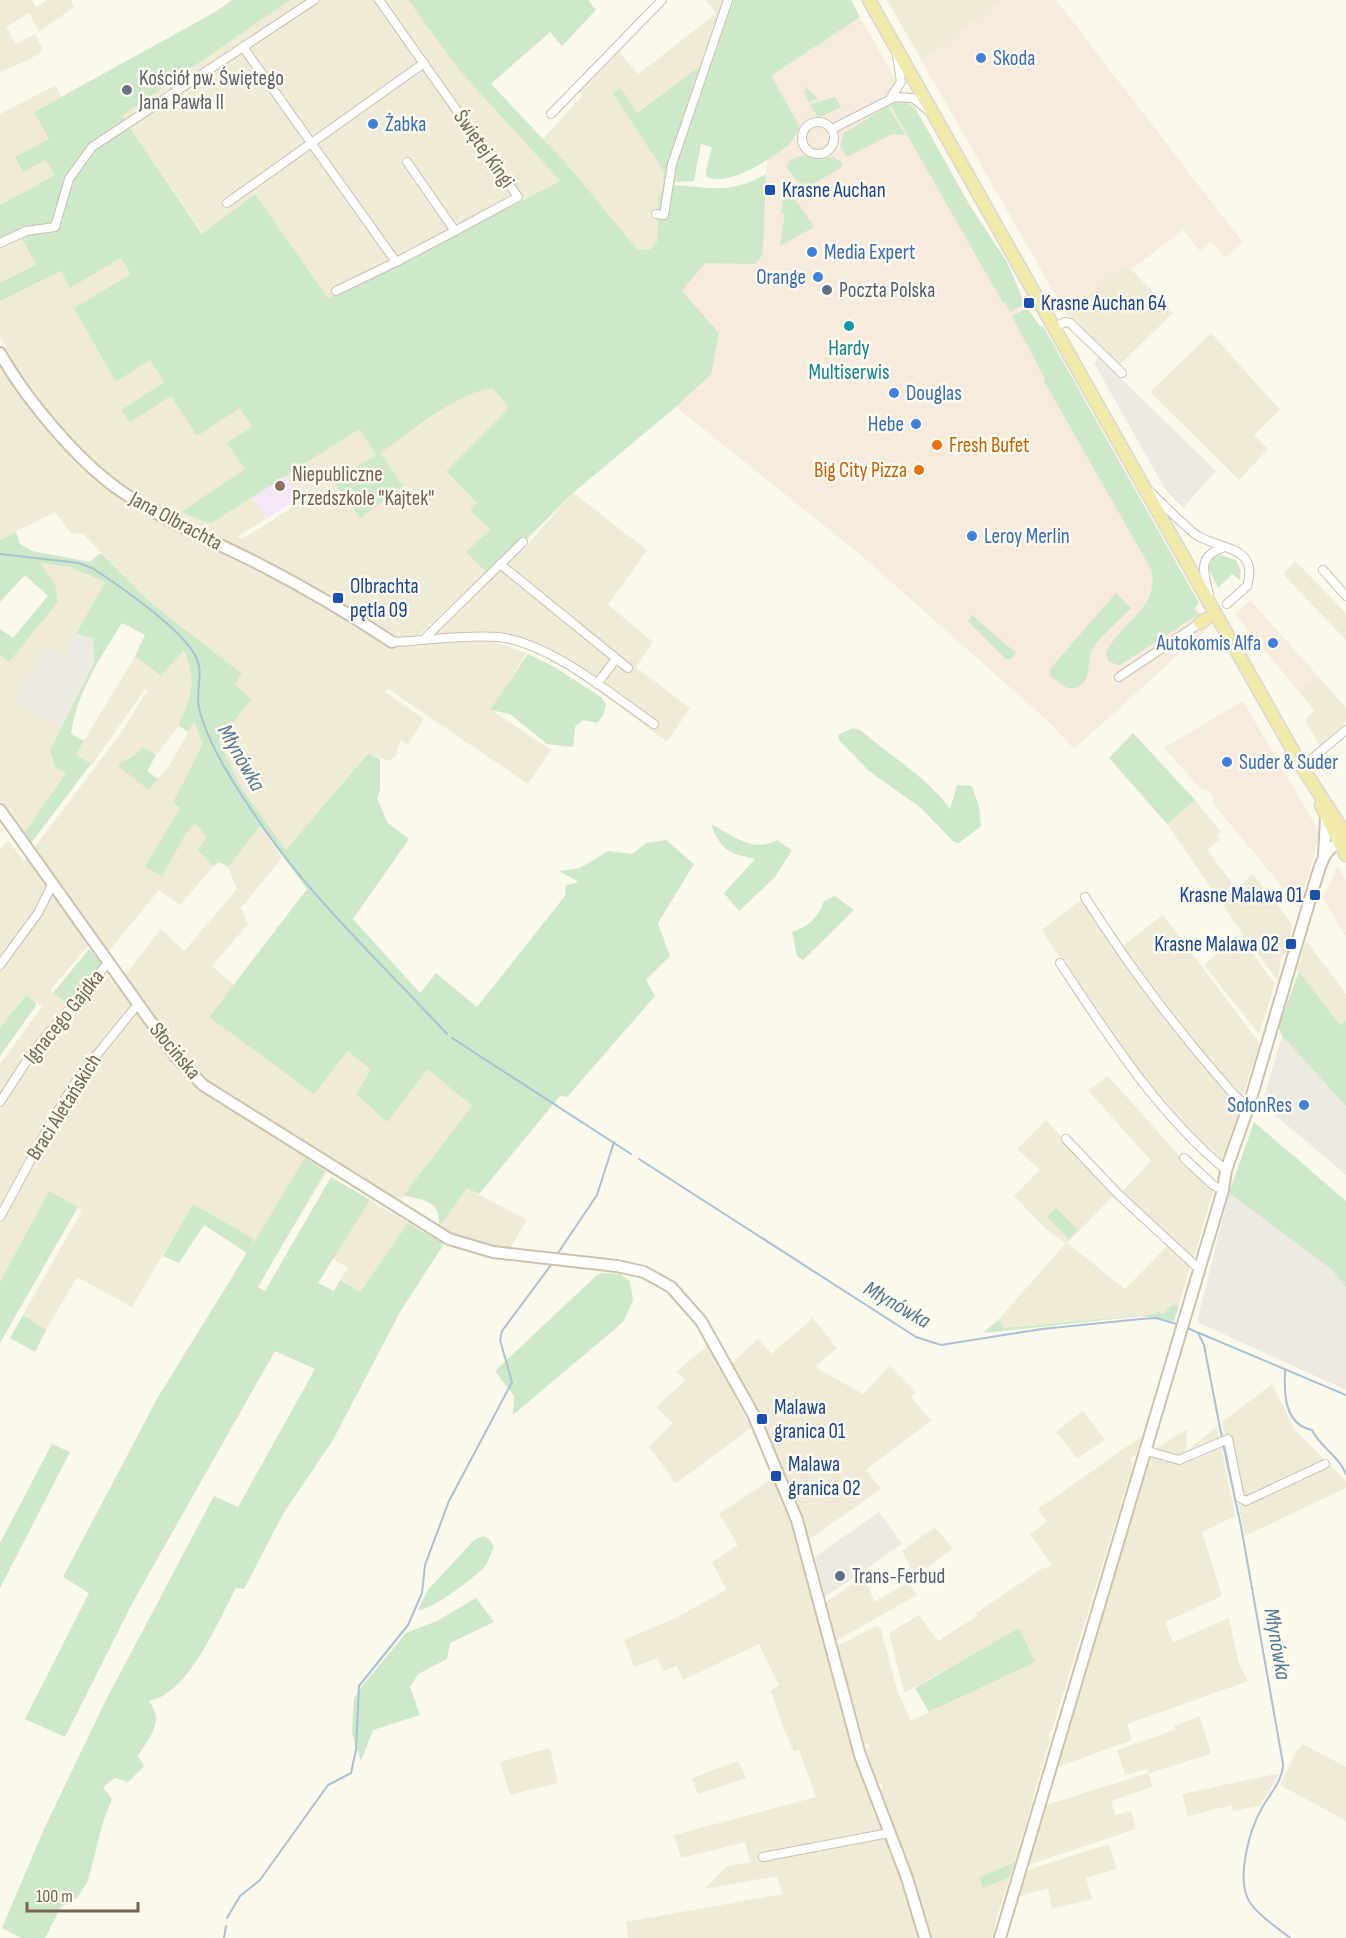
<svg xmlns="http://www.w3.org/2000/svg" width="1346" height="1938" font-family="'Sofia Sans Condensed',sans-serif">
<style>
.residential{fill:#efebd7}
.commercial{fill:#f7ebdd}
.industrial{fill:#edeae3}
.education{fill:#f6e7f7}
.green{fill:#cee8ca}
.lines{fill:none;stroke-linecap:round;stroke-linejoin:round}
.stream{stroke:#a8c2d4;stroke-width:2}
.street-casing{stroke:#cac1ae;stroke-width:10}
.secondary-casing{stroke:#cdc3ad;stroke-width:14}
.primary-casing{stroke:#dbd7d2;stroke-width:15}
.street{stroke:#fff;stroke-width:8}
.secondary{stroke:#fff;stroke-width:10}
.primary{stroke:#f2eaaa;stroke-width:12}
.shop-dot{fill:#3f7fe0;stroke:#fefcf1;stroke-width:2}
.worship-dot{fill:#6b7280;stroke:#fefcf1;stroke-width:2}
.transit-dot{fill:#1a4fb4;stroke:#fefcf1;stroke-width:2}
.service-dot{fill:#5c6f8a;stroke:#fefcf1;stroke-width:2}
.culture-dot{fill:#0f9aa8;stroke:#fefcf1;stroke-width:2}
.food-dot{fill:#e8710a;stroke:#fefcf1;stroke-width:2}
.education-dot{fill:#8d6e63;stroke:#fefcf1;stroke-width:2}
.labels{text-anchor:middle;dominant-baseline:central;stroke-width:5;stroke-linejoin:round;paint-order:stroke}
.shop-label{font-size:21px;fill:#366cbe;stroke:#fefcf1;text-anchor:start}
.worship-label{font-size:21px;fill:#5b616d;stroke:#fefcf1;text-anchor:start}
.street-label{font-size:21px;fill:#746650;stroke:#fefcf1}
.transit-label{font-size:21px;fill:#164399;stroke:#fefcf1;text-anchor:start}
.service-label{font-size:21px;fill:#4e5e75;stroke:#fefcf1;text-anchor:start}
.culture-label{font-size:21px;fill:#0d838f;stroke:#fefcf1}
.food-label{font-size:21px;fill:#c56008;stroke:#fefcf1;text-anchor:start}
.education-label{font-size:21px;fill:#785e54;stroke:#fefcf1;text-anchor:start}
.water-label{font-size:22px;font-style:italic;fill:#537892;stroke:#fefcf1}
</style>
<rect width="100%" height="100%" fill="#fbf9eb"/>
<!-- residential -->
<g class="residential">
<polygon points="0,0 32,0 36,7 47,0 71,0 74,7 39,32 29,13 6,27 16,44 35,34 43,50 29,60 0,72"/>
<polygon points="290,0 408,0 460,71 560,181 388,270 328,298 255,194 203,234 122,116"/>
<polygon points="706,0 725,0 706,62 636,113 620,87 613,93 664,172 662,192 658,197 657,242 649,250 637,249 543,139 583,95 578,89 617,50 638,74 716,14"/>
<polygon points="887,0 1001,0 922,61"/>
<polygon points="56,85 61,97 34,112 49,139 45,160 55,175 0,205 0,114"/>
<polygon points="21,237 36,266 0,283 0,246"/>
<polygon points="121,258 132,274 75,308 116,382 150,360 164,382 121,410 171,396 197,435 240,407 252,427 245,469 182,512 210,524 252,497 266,519 238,536 242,539 301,502 285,475 359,429 376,455 403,486 379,453 452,403 483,388 493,389 508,406 506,411 446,471 477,503 470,510 490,531 467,552 486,572 411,642 494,642 527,653 491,710 551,750 528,784 387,688 385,692 424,719 408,745 400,740 396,755 390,761 367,753 286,851 243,790 219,742 251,699 235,684 242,675 151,603 82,533 72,534 55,512 0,540 0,362 11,356 0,337 0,301 61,271 70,288"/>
<polygon points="1127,265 1173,313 1118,366 1065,312"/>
<polygon points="1211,333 1280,410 1254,435 1268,449 1239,480 1150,392"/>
<polygon points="573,493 647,550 608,605 653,642 636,667 690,708 667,742 578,676 534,648 498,637 431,638 528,544"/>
<polygon points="1295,561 1346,613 1346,640 1283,574"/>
<polygon points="39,563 70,567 105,582 64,656 46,648 15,701 61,727 50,750 66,773 22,836 0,800 0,655 9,662 58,602 55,584"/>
<polygon points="184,650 192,670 191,688 188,707 177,728 156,755 142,747 138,753 125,759 149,790 169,766 194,722 204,743 173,802 180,808 185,835 195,824 207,837 197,850 214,866 180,905 159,890 108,952 95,938 51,989 53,993 69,1005 101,967 116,987 161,929 184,951 237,889 228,867 260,826 282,858 241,908 248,924 212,966 234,985 209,1016 348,1051 371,1070 387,1121 428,1069 473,1106 399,1202 351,1170 342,1180 327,1172 257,1287 235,1273 246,1253 193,1204 132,1307 77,1277 46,1330 23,1315 82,1210 49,1191 0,1282 0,1064 42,1007 26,995 0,1028 0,850 8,840 24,861 120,734 148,690 145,689 92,765 76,754 135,656 161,676"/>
<polygon points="1318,676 1346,708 1346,722 1320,746 1305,720 1314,710 1299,692"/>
<polygon points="1195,800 1221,832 1217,835 1220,839 1207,850 1236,888 1253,874 1292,924 1286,954 1281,955 1278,981 1237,926 1167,824"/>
<polygon points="1083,898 1108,939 1144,989 1143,990 1209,1071 1241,1106 1221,1162 1164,1105 1131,1061 1132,1058 1124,1053 1081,994 1042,930"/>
<polygon points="1163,915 1260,1044 1242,1098 1195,1046 1120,948"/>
<polygon points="1239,935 1275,984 1259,1034 1204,965"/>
<polygon points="1306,941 1346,994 1346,1021 1340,1025 1297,970"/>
<polygon points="1108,1076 1183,1160 1182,1164 1189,1170 1191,1168 1214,1189 1193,1260 1121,1193 1151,1161 1088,1090"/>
<polygon points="1046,1120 1114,1195 1067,1243 1125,1289 1168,1245 1190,1266 1179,1305 1176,1304 1163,1314 1159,1311 1156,1314 1004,1328 998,1320 1066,1243 1047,1230 1014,1196 1040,1170 1017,1149"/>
<polygon points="467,1188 527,1220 510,1248 472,1243 439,1227"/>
<polygon points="370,1200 408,1223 360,1292 340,1280 348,1268 332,1258"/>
<polygon points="813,1318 837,1348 816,1366 820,1370 863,1394 890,1366 916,1392 911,1397 931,1421 866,1470 881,1489 810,1539 762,1418 732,1363 758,1339 771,1354"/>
<polygon points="709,1345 751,1428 676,1483 649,1447 673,1423 656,1407 685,1381 677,1371"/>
<polygon points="1272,1384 1295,1430 1346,1481 1346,1488 1245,1536 1222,1422"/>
<polygon points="1083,1411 1105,1440 1077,1458 1056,1432"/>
<polygon points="1217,1427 1235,1516 1202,1532 1222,1596 1165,1622 1173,1642 1229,1618 1239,1664 1248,1681 1127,1724 1132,1740 1058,1767 1152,1451 1187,1429 1186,1451"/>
<polygon points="1142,1436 1136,1456 1130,1457 1133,1465 1052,1730 1048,1734 1050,1739 1015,1862 979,1877 984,1887 1010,1877 996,1920 993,1938 932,1938 906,1856 888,1816 891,1815 890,1811 887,1812 879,1792 883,1788 881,1783 877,1785 866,1749 870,1748 868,1743 865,1744 837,1646 876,1626 881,1629 897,1690 911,1721 955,1700 1019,1629 904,1693 889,1633 919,1615 938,1641 977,1616 976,1613 1041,1569 1052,1566 1030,1534 1047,1522 1038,1509"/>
<polygon points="773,1478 795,1534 856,1759 901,1873 920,1938 628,1938 626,1922 782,1894 777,1876 704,1889 727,1866 750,1862 745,1842 681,1858 674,1835 816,1797 799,1750 794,1752 782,1725 771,1690 779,1686 759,1644 683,1680 677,1666 663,1671 657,1658 634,1667 624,1640 676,1618 726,1590 712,1562 738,1545 719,1514"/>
<polygon points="935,1527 953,1549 915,1576 902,1551"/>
<polygon points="862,1578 866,1579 874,1602 909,1582 917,1595 836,1641 826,1602"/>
<polygon points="1200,1716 1211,1754 1149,1773 1152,1787 1111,1801 1116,1815 1131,1811 1136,1829 1028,1865 1046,1805 1148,1773 1147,1769 1125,1775 1117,1750 1175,1730 1174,1726"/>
<polygon points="1303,1744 1346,1767 1346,1821 1280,1785 1297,1750"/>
<polygon points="550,1748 558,1783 510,1795 500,1762"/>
<polygon points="738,1761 746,1778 698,1794 692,1778"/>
<polygon points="1280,1773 1260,1806 1233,1811 1232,1805 1188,1816 1182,1794"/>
<polygon points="1109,1844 1117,1869 1086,1878 1092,1899 1052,1909 1048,1888 1020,1896 1027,1870"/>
</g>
<!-- commercial -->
<g class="commercial">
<polygon points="1001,0 1056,0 1243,243 1224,258 1211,241 1200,251 1183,230 1132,269 1127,265 1065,312 922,61"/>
<polygon points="860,17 1208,628 1074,749 1048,721 862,556 676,407 711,374 682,291 704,263 763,254 767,159 788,146 771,76"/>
<polygon points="1250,600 1318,676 1299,692 1235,614"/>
<polygon points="1243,701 1320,833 1299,907 1211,801 1214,798 1207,790 1201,789 1164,748"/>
<polygon points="1338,866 1346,880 1346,936 1323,898"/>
</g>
<!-- industrial -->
<g class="industrial">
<polygon points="1099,357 1216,471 1183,508 1165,489 1094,363"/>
<polygon points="76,634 93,638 94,662 61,727 15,701 46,648 64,656"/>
<polygon points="1282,1036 1346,1106 1346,1175 1262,1104"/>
<polygon points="1229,1193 1330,1268 1346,1287 1346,1390 1197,1322"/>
<polygon points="879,1512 902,1544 825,1597 815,1557"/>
</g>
<!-- education -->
<polygon class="education" points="285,475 299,498 266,519 252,497"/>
<!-- green -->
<g class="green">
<path d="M232 0H290L122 116 202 234 255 194 328 298 388 270 560 181 460 71 408 0H588L596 10 562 46 550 32 491 84 564 161 637 249 649 250 657 242 658 197 662 192 664 172 613 93 620 87 637 113 703 64 734 0H851L860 17 771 76 800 127C796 134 792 143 786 147 769 160 728 187 707 177L706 170 712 147 701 144 694 181 675 182V185C713 188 731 194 766 174L763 254 756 264 705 263 682 291 719 333 711 374 676 407 573 493 526 540 486 572 466 552 490 530 470 510 477 503 446 471 506 411 508 406 493 389C464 387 406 436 380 453L403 486 360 518 333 481 376 455 359 429 210 524 181 512 245 469 227 443 252 427 240 408 197 436 171 396 130 422 121 410 164 382 150 360 116 382 74 308 131 274 121 258 70 288 61 271 0 301V283L36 265 21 237 0 246V205L55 175 45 160 23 172 15 157 49 139 34 112 215 12Z"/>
<polygon points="806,87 818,99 810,101 811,104 835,97 841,107 823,116 817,117 804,92"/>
<polygon points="902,101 914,106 969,204 1007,262 1025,304 1010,312 1005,302 1003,303 890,105"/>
<polygon points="888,106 905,135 892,134 847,157 840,146 843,134"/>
<polygon points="804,155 817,158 834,157 842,163 841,168 804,189 786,167 790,160"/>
<polygon points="785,184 814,227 780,246 785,214 781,212"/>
<path d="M1027 308 1040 326H1043L1199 603 1193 609 1199 614 1120 665 1109 662 1106 653C1120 622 1159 609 1152 571L1044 381 1045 379 1012 316Z"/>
<path d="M16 532 20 544 32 551 90 562 101 553 151 603 242 674 235 684 251 699 219 742 243 790 286 850 368 753 380 759V790L377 798 387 822 409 839 353 919 420 993 436 973 477 1007 565 896 566 885 579 882 559 871 580 868 608 851 632 854 646 843 666 840 694 864 658 923 670 956 646 980 655 996 567 1097 560 1096 479 1194 467 1188 439 1227C441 1202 425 1199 403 1196L472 1106 428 1069 387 1122 356 1094 371 1070 348 1051 314 1094 209 1017 307 889 260 826 228 867 219 862 214 866 197 850 207 837 195 824 185 835 162 876 145 867 180 808 173 802 203 744 194 722 188 732 178 725C193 697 196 679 184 650L161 676 135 656 145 635 122 623C101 656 76 695 71 734L84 741 76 754 91 764 32 842 29 845 22 836 66 773 55 767 50 750 94 662 93 638 76 634 105 582 70 567 40 563 55 584 58 602 9 662 0 655V629L13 638 48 596 25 575 0 602V540Z"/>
<polygon points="1221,555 1236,560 1241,571 1240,580 1232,574 1218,588 1208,567 1213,559"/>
<path d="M1116 593 1131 608C1121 619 1098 638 1092 650 1085 664 1094 680 1076 688H1067L1050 676V669Z"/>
<polygon points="972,615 1016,653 1010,660 1006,659 968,621"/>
<polygon points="528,654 556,668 601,697 606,704 604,714 597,723 583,720 575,727 573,747 547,744 510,714 490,710"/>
<path d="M853 728 860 730C889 755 927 777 950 809L957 785 972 786 979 807 981 826 959 843 954 842 921 808 869 771 839 740 838 735Z"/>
<polygon points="1133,733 1195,800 1167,824 1109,758"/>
<path d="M142 747 156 755 147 771 158 779 149 790 118 766C126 758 137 756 142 747Z"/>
<path d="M711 824C732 834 752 854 777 840L792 850 775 877 739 911 724 893 755 859C728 853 721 851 711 824Z"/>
<path d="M835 896 854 910 803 960 797 956 792 932C810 926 817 918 824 901Z"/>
<polygon points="89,949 102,964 101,967 69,1005 53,993"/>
<polygon points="1299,972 1340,1025 1346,1021 1346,1106 1282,1036 1278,1026"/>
<polygon points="26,995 37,1004 0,1056 0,1028"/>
<polygon points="1254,1122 1346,1201 1346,1287 1330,1268 1229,1193"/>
<path d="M305 1158 325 1171 258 1287 265 1291 331 1177 370 1200 318 1283 334 1291 340 1280 360 1292 408 1223 444 1244 400 1312 333 1440 283 1514 244 1589 236 1588C218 1621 189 1694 149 1701 165 1723 150 1735 138 1756L144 1766 128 1782 115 1778 103 1787 112 1799 103 1822 88 1881 77 1898 61 1907 45 1938H21L2 1928 44 1829 106 1700 214 1496 238 1507 315 1369 275 1351 134 1600 65 1737 25 1719 89 1593 63 1577 158 1397 247 1253 204 1225 179 1263 163 1256 193 1204 254 1239 250 1249Z"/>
<polygon points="49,1191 78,1207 0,1343 0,1282"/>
<polygon points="1056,1208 1078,1230 1069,1239 1047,1217"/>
<polygon points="603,1273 620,1274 630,1281 633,1300 623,1322 513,1415 514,1396 495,1371 597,1275"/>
<polygon points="1173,1304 1179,1305 1174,1321 1141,1316 983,1333 998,1320 1004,1328 1156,1314 1159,1311 1163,1314"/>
<polygon points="23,1315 46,1330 35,1352 10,1338"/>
<polygon points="52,1444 70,1452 0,1588 0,1543"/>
<path d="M484 1536 490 1540 494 1547C491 1552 489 1560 486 1565 477 1576 431 1611 418 1610L427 1591 474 1540Z"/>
<polygon points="476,1598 494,1622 450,1643 447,1659 418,1674 410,1687 420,1715 373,1730 361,1761 352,1733 354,1698 363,1685 406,1633 437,1621"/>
<polygon points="1019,1628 1035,1662 929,1712 915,1688"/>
<polygon points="1015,1862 1010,1877 983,1888 979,1877"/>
</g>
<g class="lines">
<!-- stream -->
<g class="stream">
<path d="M0 554 79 563 92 568C120 586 179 627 195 655 205 672 195 690 199 708 208 747 241 795 263 827 313 900 387 969 447 1034"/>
<polyline points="452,1038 631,1154"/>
<polyline points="639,1159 916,1337 941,1345 1042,1329 1141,1319 1156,1318 1177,1324"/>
<polyline points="558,1253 597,1195 614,1142"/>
<polyline points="1188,1328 1198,1333 1204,1345 1222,1438"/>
<polyline points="1199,1333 1346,1395"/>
<path d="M1285 1369C1284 1394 1284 1424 1312 1430 1320 1447 1339 1456 1346 1474"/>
<path d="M1223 1444 1241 1526 1283 1764C1283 1779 1271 1793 1263 1806 1250 1828 1234 1881 1251 1904 1260 1917 1278 1928 1290 1938"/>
<polyline points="227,1918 240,1896 260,1880 328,1785 351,1773 356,1750 359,1686 408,1625 422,1593 425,1565 449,1501 512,1382 500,1340 502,1331 551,1265"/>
<polyline points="224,1938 226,1926"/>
</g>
<defs>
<g id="street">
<polyline points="379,0 518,197 455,231 407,162"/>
<polyline points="243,47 396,262 455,231"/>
<polyline points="891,97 901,82 897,55"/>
<polyline points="551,114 662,0"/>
<circle cx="818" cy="138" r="16"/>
<polyline points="832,129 895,97 913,98 929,111"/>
<polyline points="227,203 424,63"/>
<polyline points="656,214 664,215 672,164 728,0"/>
<polyline points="0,243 26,231 55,227 69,179 92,147 314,0"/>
<polyline points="336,291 396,262"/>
<polyline points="1054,327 1065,322 1070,323 1122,373"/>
<path d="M1150 492C1165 506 1179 521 1195 534 1217 550 1260 544 1247 586L1227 604"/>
<polyline points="500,564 628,668"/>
<polyline points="1323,570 1346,596"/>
<path d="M1209 594C1203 570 1197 556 1225 547"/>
<polyline points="425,638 523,542"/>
<path d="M392 642C427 641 463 634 498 637 549 642 612 695 654 724"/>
<polyline points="1119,677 1200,623"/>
<polyline points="597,684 616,659"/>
<polyline points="1302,767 1346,730"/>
<path d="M1085 897C1124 959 1168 1018 1216 1074 1226 1084 1235 1100 1249 1105"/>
<path d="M1060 963C1109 1037 1157 1113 1226 1170"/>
<polyline points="0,965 38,913 52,885"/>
<polyline points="0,1102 31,1054 108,963"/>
<polyline points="1066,1139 1119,1195 1199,1269"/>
<polyline points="1184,1158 1213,1185 1223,1190"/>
<polyline points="0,1217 51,1122 78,1078 138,1004"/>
<polyline points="1144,1450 1179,1460 1228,1439 1240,1498 1246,1501 1325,1464"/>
<polyline points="763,1857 889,1833"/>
</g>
<g id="secondary">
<path d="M0 353C25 398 76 459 118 489 160 519 209 539 255 562 302 586 348 613 392 642"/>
<polyline points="0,810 176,1057 203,1085 449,1239 493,1252 617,1266 644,1272 671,1287 701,1321 753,1414 797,1520 860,1755 907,1878 925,1938"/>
<polyline points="1324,855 1326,819"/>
<path d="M1000 1938 1223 1190 1226 1170 1249 1105 1316 879C1321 864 1326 841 1346 844"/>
</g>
<g id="primary">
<polyline points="869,0 1302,767 1346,835"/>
<polyline points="1200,623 1206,619"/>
<polyline points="1321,805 1346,855"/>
</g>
</defs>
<!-- street casing -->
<use href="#street" class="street-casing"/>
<!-- secondary casing -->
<use href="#secondary" class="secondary-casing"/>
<!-- primary casing -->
<use href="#primary" class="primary-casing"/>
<!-- street -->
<use href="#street" class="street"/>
<!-- secondary -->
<use href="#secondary" class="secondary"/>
<!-- primary -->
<use href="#primary" class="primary"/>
</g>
<!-- markers -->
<g class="shop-dot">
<circle cx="981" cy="58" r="6"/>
<circle cx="373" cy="124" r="6"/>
<circle cx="812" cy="252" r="6"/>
<circle cx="818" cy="277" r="6"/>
<circle cx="894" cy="393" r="6"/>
<circle cx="916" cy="424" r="6"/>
<circle cx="972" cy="536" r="6"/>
<circle cx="1273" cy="643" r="6"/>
<circle cx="1227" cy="762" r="6"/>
<circle cx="1304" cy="1105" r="6"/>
</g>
<circle class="worship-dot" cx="127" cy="90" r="6"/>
<g class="transit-dot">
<rect x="764" y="184" width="12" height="12" rx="3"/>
<rect x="1023" y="297" width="12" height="12" rx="3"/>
<rect x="332" y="592" width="12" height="12" rx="3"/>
<rect x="1309" y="889" width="12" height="12" rx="3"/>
<rect x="1285" y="938" width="12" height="12" rx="3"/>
<rect x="756" y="1413" width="12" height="12" rx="3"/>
<rect x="770" y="1470" width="12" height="12" rx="3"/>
</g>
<g class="service-dot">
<circle cx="827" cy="290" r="6"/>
<circle cx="840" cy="1576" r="6"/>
</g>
<circle class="culture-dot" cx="849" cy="326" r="6"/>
<g class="food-dot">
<circle cx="937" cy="445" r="6"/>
<circle cx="919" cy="470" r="6"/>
</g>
<circle class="education-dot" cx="280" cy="486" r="6"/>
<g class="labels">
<!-- shop labels -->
<g class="shop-label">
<text x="993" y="58">Skoda</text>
<text x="385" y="124">Żabka</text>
<text x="824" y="252">Media Expert</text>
<text x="806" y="277" text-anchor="end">Orange</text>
<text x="906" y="393">Douglas</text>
<text x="904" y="424" text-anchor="end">Hebe</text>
<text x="984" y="536">Leroy Merlin</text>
<text x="1261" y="643" text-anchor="end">Autokomis Alfa</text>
<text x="1239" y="762">Suder &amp; Suder</text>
<text x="1292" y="1105" text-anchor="end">SołonRes</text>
</g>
<!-- worship labels -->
<g class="worship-label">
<text x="139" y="78">Kościół pw. Świętego<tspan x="139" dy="24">Jana Pawła II</tspan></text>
</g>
<!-- street labels -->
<g class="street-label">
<text transform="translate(484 149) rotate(55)">Świętej Kingi</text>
<text transform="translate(176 521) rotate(28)">Jana Olbrachta</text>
<text transform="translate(64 1017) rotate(-51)">Ignacego Gajdka</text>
<text transform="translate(175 1051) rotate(50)">Słocińska</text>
<text transform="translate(64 1107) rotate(-58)">Braci Aletańskich</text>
</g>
<!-- transit labels -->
<g class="transit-label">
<text x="782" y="190">Krasne Auchan</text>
<text x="1041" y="303">Krasne Auchan 64</text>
<text x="350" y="586">Olbrachta<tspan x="350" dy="24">pętla 09</tspan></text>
<text x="1303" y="895" text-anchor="end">Krasne Malawa 01</text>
<text x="1279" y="944" text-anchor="end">Krasne Malawa 02</text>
<text x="774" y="1407">Malawa<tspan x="774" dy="24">granica 01</tspan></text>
<text x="788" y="1464">Malawa<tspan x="788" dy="24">granica 02</tspan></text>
</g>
<!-- service labels -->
<g class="service-label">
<text x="839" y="290">Poczta Polska</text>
<text x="852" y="1576">Trans-Ferbud</text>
</g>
<!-- culture labels -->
<g class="culture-label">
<text x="849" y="348">Hardy<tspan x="849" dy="24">Multiserwis</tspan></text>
</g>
<!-- food labels -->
<g class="food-label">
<text x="949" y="445">Fresh Bufet</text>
<text x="907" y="470" text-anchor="end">Big City Pizza</text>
</g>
<!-- education labels -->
<g class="education-label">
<text x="292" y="474">Niepubliczne<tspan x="292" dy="24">Przedszkole "Kajtek"</tspan></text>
</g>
<!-- water labels -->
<g class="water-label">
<text transform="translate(241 758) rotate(60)">Młynówka</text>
<text transform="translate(897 1305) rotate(30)">Młynówka</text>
<text transform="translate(1277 1644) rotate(80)">Młynówka</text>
</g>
</g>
<!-- scale -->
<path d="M27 1902v9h111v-9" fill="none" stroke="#746650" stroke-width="3"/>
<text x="36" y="1902" font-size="18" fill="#746650" stroke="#fefcf1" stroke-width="4.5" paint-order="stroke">100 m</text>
</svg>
